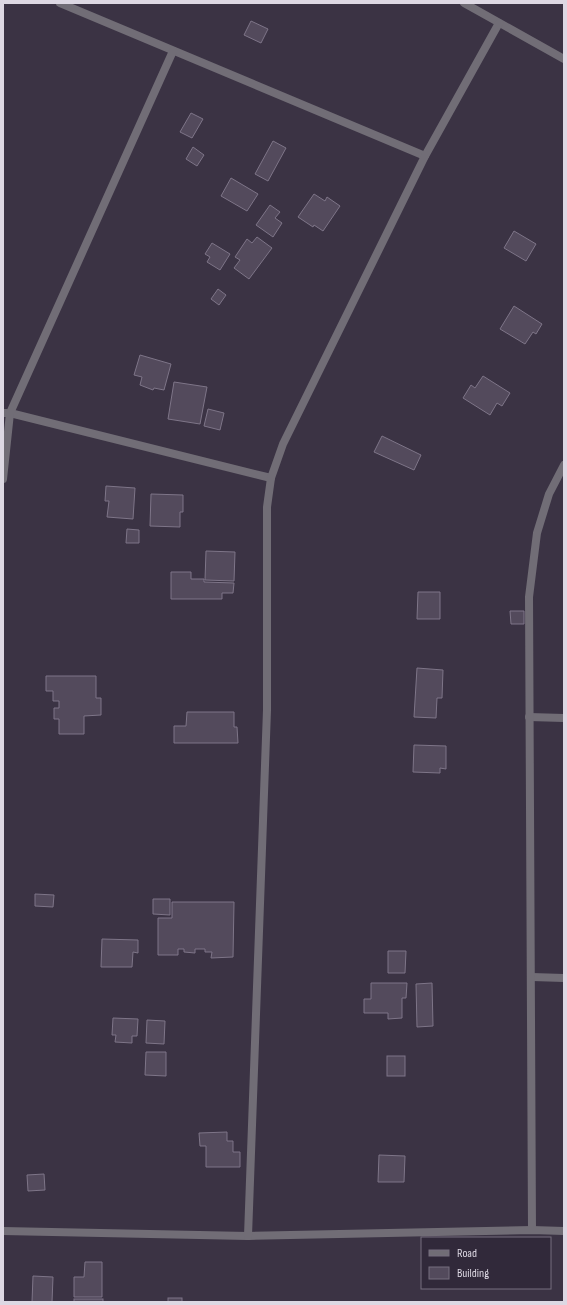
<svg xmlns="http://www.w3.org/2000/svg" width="567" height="1305" font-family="'Sofia Sans Condensed',sans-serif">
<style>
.building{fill:#534a5c;stroke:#7e7588}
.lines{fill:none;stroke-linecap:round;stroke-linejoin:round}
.street{stroke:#716d76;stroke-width:8}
</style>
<rect width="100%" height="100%" fill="#3b3344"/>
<!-- building -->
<g class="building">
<polygon points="251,21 268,29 261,43 244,35"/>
<polygon points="191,113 203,119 192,138 180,132"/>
<polygon points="273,141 286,148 268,181 255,174"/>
<polygon points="193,147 204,155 197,166 186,159"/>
<polygon points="231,178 258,194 247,211 221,196"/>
<polygon points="314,194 325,201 327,197 340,206 323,231 314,225 313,227 298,217"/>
<polygon points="270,205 280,212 275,218 282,223 273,237 256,225"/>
<polygon points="514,231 536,244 526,261 504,248"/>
<polygon points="257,237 272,248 249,279 234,268 240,260 235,257 247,239 252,243"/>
<polygon points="212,243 230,254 220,270 207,262 210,257 205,254"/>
<polygon points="218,289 226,295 219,305 211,299"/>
<polygon points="514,306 542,324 536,334 533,332 525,344 500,329"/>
<polygon points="140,355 171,364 164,390 154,388 153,390 140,385 142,377 134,375"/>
<polygon points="483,376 510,393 502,406 497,403 490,415 463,398 471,385 475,388"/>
<polygon points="174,382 207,387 200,424 168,419"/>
<polygon points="208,409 224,413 220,430 204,426"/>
<polygon points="382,436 421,455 414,470 374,452"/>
<polygon points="106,486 135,488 133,519 107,517 109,501 105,501"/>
<polygon points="151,494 183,495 183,512 180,512 180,527 150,526"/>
<polygon points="127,529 139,530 139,543 126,543"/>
<polygon points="206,551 235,552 234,581 205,580"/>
<polygon points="171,572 191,572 191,579 204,579 204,582 234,583 233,593 222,593 222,599 171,599"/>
<polygon points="418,592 440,592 440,619 417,619"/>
<polygon points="510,611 524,611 524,624 511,624"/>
<polygon points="417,668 443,670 442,698 437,698 436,718 414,717"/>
<polygon points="46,676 96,676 96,698 101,698 101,715 84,716 84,734 59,734 59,719 54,719 54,708 59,708 59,701 53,701 53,691 46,691"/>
<polygon points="187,712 234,712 234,727 237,727 238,743 174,743 174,726 186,726"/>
<polygon points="414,745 446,746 446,769 440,768 440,773 413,772"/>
<polygon points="35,894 54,895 53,907 35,906"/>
<polygon points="153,899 170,899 170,915 153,914"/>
<polygon points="172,902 234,902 233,957 211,958 212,952 205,952 205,949 195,949 195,953 184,952 184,949 178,949 178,955 158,955 158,918 172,918"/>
<polygon points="102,939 138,940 138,953 133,952 132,967 101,967"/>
<polygon points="388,951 406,951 405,973 388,973"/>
<polygon points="371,983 407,983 406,998 402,998 402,1018 388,1019 388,1013 364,1013 364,999 371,999"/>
<polygon points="432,983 433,1026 417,1027 416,984"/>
<polygon points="113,1018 138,1019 137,1036 132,1036 132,1043 115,1042 116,1035 112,1035"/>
<polygon points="147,1020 165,1021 164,1044 146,1043"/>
<polygon points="146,1052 166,1052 166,1076 145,1075"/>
<rect x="387" y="1056" width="18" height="20"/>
<polygon points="227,1132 227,1141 233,1141 233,1152 240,1152 240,1167 206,1167 206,1146 200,1146 199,1133"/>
<polygon points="379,1155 405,1156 404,1182 378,1182"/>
<polygon points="44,1174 45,1190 28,1191 27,1175"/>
<polygon points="85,1262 102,1262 102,1297 74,1297 74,1277 84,1277"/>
<polygon points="33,1276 53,1277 52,1302 32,1302"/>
<rect x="168" y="1298" width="14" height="4"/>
<rect x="74" y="1299" width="29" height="3"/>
</g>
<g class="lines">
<!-- street -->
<g class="street">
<polyline points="60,3 425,156"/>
<polyline points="464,3 564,59"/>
<polyline points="3,413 10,413 271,478"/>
<polyline points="3,479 10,413 173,51"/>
<polyline points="529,717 564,718"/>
<polyline points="532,977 564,978"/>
<polyline points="532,1230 529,597 537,533 549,494 564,465"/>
<polyline points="3,1231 248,1236 532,1230 564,1231"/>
<polyline points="248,1236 267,710 267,507 271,478 283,444 425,156 499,23"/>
</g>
</g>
<!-- border -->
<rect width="567" height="1305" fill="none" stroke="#ddd8e3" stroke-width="8"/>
<!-- legend -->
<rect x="421" y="1237" width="130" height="52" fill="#31293a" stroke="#766f7e"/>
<rect x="429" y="1250" width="20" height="6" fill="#716d76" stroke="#766f7e"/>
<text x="457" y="1257" font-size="12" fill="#ddd8e3">Road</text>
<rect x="429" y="1267" width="20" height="12" fill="#534a5c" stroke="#766f7e"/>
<text x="457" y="1277" font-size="12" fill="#ddd8e3">Building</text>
</svg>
